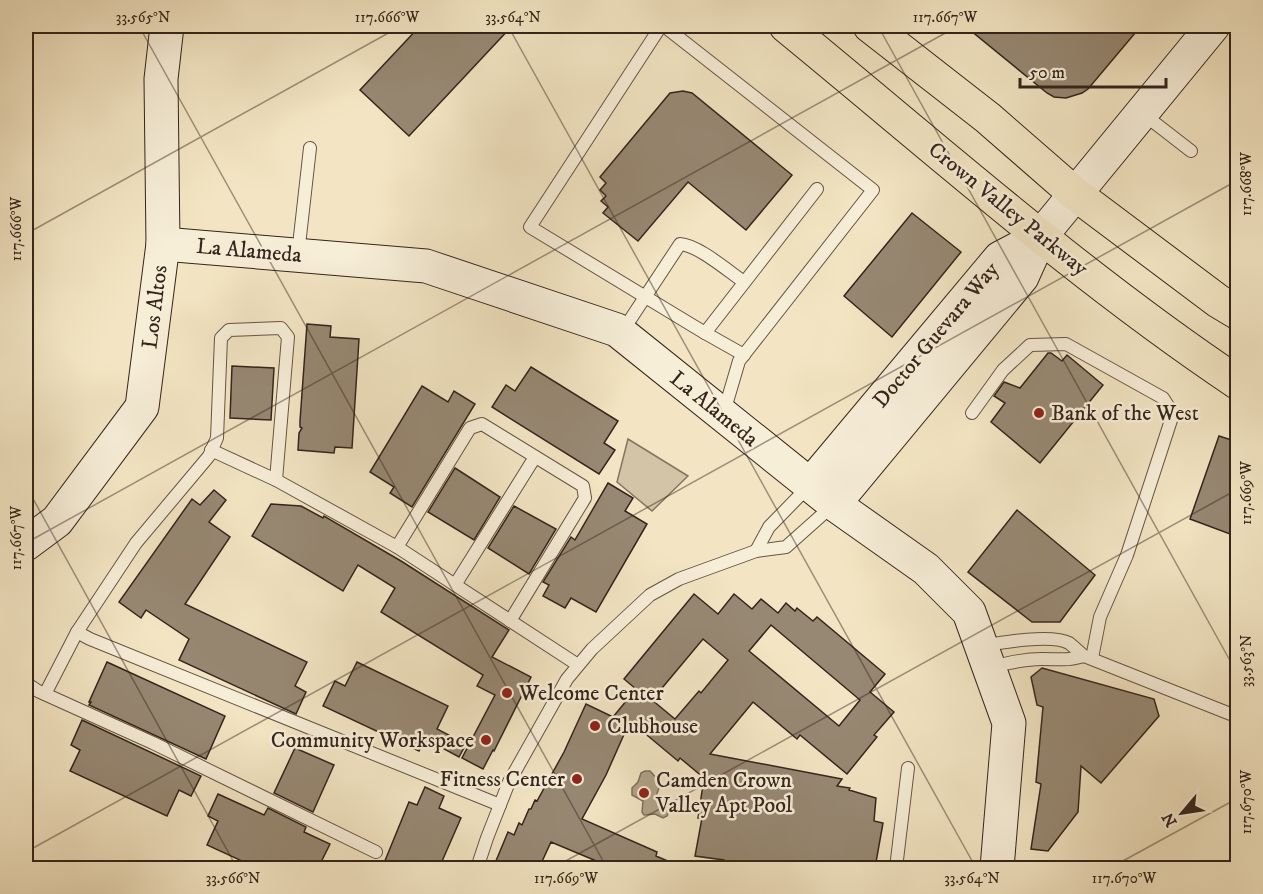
<svg xmlns="http://www.w3.org/2000/svg" width="1263" height="894" font-family="'IM FELL DW Pica',serif">
<style>
.green{fill:#d3c4a7;stroke:#847462;stroke-width:1.5}
.water{fill:#b2a38a;stroke:#80705e;stroke-width:1.5}
.building{fill:#978873;stroke:#34241c;stroke-width:1.5;fill-rule:evenodd}
.lines{fill:none;stroke-linecap:round;stroke-linejoin:round}
.lane-casing{stroke:#645446;stroke-width:14}
.secondary-casing{stroke:#34241c;stroke-width:35}
.primary-casing{stroke:#34241c;stroke-width:35}
.lane{stroke:#f7eed8;stroke-width:12}
.secondary{stroke:#f7eed8;stroke-width:33}
.primary{stroke:#f3e5c3;stroke-width:33}
.ticks{fill:none;stroke:#34241c;stroke-width:1.5;stroke-opacity:0.45}
.poi-dot{fill:#8f2418;stroke:#f7eed8;stroke-width:2}
.labels{text-anchor:middle;dominant-baseline:central;stroke-width:5;stroke-linejoin:round;paint-order:stroke}
.street-label{font-size:22px;fill:#34241c;stroke:#f7eed8}
.poi-label{font-size:22px;fill:#34241c;stroke:#f7eed8;text-anchor:start}
.neatline{fill:none;stroke:#34241c;stroke-width:2}
.ticks-label{font-size:15px;text-anchor:middle;fill:#34241c}
</style>
<rect width="100%" height="100%" fill="#f3e5c3"/>
<filter id="stains"><feTurbulence type="fractalNoise" baseFrequency=".00333" numOctaves="4"/><feColorMatrix values="0 0 0 0 .2 0 0 0 0 .09 0 0 0 0 .02 0 0 0 .5 -.17"/></filter>
<radialGradient id="worn" r=".72"><stop offset=".6" stop-color="#630" stop-opacity="0"/><stop offset="1" stop-color="#630" stop-opacity=".3"/></radialGradient>
<!-- green -->
<polygon class="green" points="628,439 688,476 652,511 617,482"/>
<!-- water -->
<path class="water" d="M645 771H650L661 783 656 796C659 803 666 803 670 809L667 816 663 818 655 814 644 815 642 812 643 801 632 795V788L638 782 641 773Z"/>
<!-- building -->
<g class="building">
<polygon points="420,26 512,26 409,136 360,90"/>
<polygon points="965,26 1141,26 1088,89 1082,93 1066,98 1054,97 1047,93"/>
<polygon points="683,91 692,93 792,175 746,230 688,182 638,241 603,213 608,207 601,201 606,196 600,190 606,183 600,177 670,93"/>
<polygon points="912,213 961,252 892,337 844,296"/>
<polygon points="307,324 331,326 330,337 359,339 352,448 335,447 334,453 298,450 299,433 302,428 300,427 300,421"/>
<polygon points="1048,353 1051,353 1062,361 1067,355 1103,385 1040,463 991,422 1005,403 994,396 1004,382 1020,388"/>
<polygon points="232,366 274,368 271,420 230,418"/>
<polygon points="531,367 618,421 604,443 615,450 599,474 492,407 506,385 515,391"/>
<polygon points="422,386 448,402 454,391 475,404 412,507 390,493 394,487 370,472"/>
<polygon points="1219,436 1238,442 1238,537 1190,519"/>
<polygon points="455,468 500,497 474,540 428,512"/>
<polygon points="608,483 633,498 625,511 647,524 596,612 571,598 565,608 543,596 549,585 543,582 571,537 575,540"/>
<polygon points="214,490 226,500 209,522 230,537 185,604 307,662 295,686 306,692 296,714 179,660 189,639 146,610 141,618 119,602 192,499 200,505"/>
<polygon points="271,504 301,506 323,518 324,516 401,561 509,630 492,657 531,677 494,751 493,750 483,769 462,758 495,695 477,686 483,675 381,612 395,588 358,565 343,591 252,536"/>
<polygon points="514,506 556,529 529,574 488,548"/>
<polygon points="1017,510 1095,575 1060,622 1032,622 968,572"/>
<path d="M694 594 718 614 734 594 752 609 761 599 778 613 786 603 795 611 797 608 813 621 817 617 885 674 870 692 894 712 874 735 877 737 847 774 800 735 797 739 753 702 710 754 842 779 837 786 850 788 849 790 876 798 874 821 883 823 875 868H746L747 866 724 862V860L695 856 702 818H698L704 778 680 758 678 761 630 721 606 775 582 819 657 852 656 856 684 868H613L551 842 539 868H493L508 832 514 835 519 823 522 825 529 809H531L535 800 537 801 564 752 586 704 613 717 636 689 624 679ZM771 625 860 700 839 726 749 651ZM703 639 728 660 701 693 699 691 675 719 652 700Z"/>
<polygon points="107,662 225,716 206,759 89,705 91,702 89,702"/>
<polygon points="357,662 448,706 437,729 466,744 459,757 437,745 435,749 423,743 419,751 323,706 335,681 345,686"/>
<polygon points="1042,668 1154,699 1159,716 1101,783 1081,766 1078,812 1048,851 1031,849 1041,784 1036,782 1043,707 1037,705 1031,677"/>
<polygon points="82,720 201,776 191,796 179,790 167,816 70,771 80,750 71,745"/>
<polygon points="295,748 334,765 313,812 274,793"/>
<polygon points="425,787 444,796 439,808 461,818 439,868 382,868 409,802 417,805"/>
<polygon points="218,794 264,815 268,808 306,827 304,832 330,844 318,868 257,868 207,845 218,821 208,816"/>
</g>
<g class="lines">
<defs>
<g id="lane">
<polyline points="661,26 530,227 705,333 817,189"/>
<polyline points="664,26 873,190 739,361 724,412"/>
<polyline points="1142,113 1191,151"/>
<polyline points="298,254 310,148"/>
<path d="M622 332 680 244C698 245 728 271 744 282"/>
<polyline points="705,333 744,355"/>
<polyline points="972,413 1003,370 1030,345 1066,344 1163,398 1173,414 1127,555 1100,617 1092,658"/>
<polyline points="211,450 276,480 397,547 578,665"/>
<polyline points="397,547 470,428 482,424 583,486 585,498 510,621"/>
<polyline points="756,551 769,527 810,485"/>
<polyline points="455,585 535,457"/>
<polyline points="77,632 90,639 500,805"/>
<polyline points="26,645 26,661"/>
<path d="M983 646C1003 642 1052 634 1069 643 1074 647 1079 652 1084 656L1238 717"/>
<path d="M991 667C1008 663 1024 659 1042 659 1061 659 1065 661 1084 656"/>
<polyline points="26,683 38,691 153,743 376,852"/>
<polyline points="45,694 77,632 136,543 209,456 217,438 221,338 229,330 281,328 288,337 276,480"/>
<polyline points="477,868 487,838 509,782 567,679 592,649 650,595 679,579 756,551 786,547 832,506"/>
<polyline points="896,868 908,768"/>
</g>
<g id="secondary">
<polyline points="163,244 426,266 617,330 834,504 926,569 969,612 1009,723 997,868"/>
<polyline points="810,485 1000,258 1040,237"/>
<polyline points="834,504 1022,277 1040,237 1213,26"/>
<polyline points="26,544 57,521 142,407 163,244 161,79 167,26"/>
</g>
<g id="primary">
<path d="M786 26C934 147 1078 276 1238 383"/>
<polyline points="870,26 988,118 1074,193 1218,301 1238,313"/>
</g>
</defs>
<!-- lane casing -->
<use href="#lane" class="lane-casing"/>
<!-- secondary casing -->
<use href="#secondary" class="secondary-casing"/>
<!-- primary casing -->
<use href="#primary" class="primary-casing"/>
<!-- lane -->
<use href="#lane" class="lane"/>
<!-- secondary -->
<use href="#secondary" class="secondary"/>
<!-- primary -->
<use href="#primary" class="primary"/>
</g>
<!-- ticks -->
<path class="ticks" d="M139 26 607 868M508 26 976 868M878 26 1238 675M26 234 401 26M26 486 237 868M26 543 958 26M26 852 1238 180M553 868 1238 489M1110 868 1238 798"/>
<!-- markers -->
<g class="poi-dot">
<circle cx="1039" cy="413" r="6"/>
<circle cx="507" cy="693" r="6"/>
<circle cx="595" cy="726" r="6"/>
<circle cx="486" cy="740" r="6"/>
<circle cx="577" cy="779" r="6"/>
<circle cx="644" cy="793" r="6"/>
</g>
<g class="labels">
<!-- street labels -->
<g class="street-label">
<text transform="translate(1008 209) rotate(39)">Crown Valley Parkway</text>
<text transform="translate(249 251) rotate(5)">La Alameda</text>
<text transform="translate(155 307) rotate(-83)">Los Altos</text>
<text transform="translate(936 335) rotate(-50)">Doctor Guevara Way</text>
<text transform="translate(714 409) rotate(39)">La Alameda</text>
</g>
<!-- poi labels -->
<g class="poi-label">
<text x="1051" y="413">Bank of the West</text>
<text x="519" y="693">Welcome Center</text>
<text x="607" y="726">Clubhouse</text>
<text x="474" y="740" text-anchor="end">Community Workspace</text>
<text x="565" y="779" text-anchor="end">Fitness Center</text>
<text x="656" y="780">Camden Crown<tspan x="656" dy="25">Valley Apt Pool</tspan></text>
</g>
</g>
<!-- margin -->
<rect width="1263" height="894" fill="none" stroke="#f3e5c3" stroke-width="66"/>
<!-- north arrow -->
<g transform="translate(1182 813) rotate(241)" stroke="#f7eed8" stroke-width="4.5" paint-order="stroke">
<path d="M0-4.5L10 22L0 15L-10 22Z" fill="#34241c"/>
<text y="-9" font-size="16" font-weight="bold" text-anchor="middle" fill="#34241c">N</text>
</g>
<!-- scale -->
<path d="M1020 78v9h146v-9" fill="none" stroke="#34241c" stroke-width="3"/>
<text x="1029" y="78" font-size="18" fill="#34241c" stroke="#f7eed8" stroke-width="4.5" paint-order="stroke">50 m</text>
<rect x="33" y="33" width="1197" height="828" class="neatline"/>
<g class="ticks-label">
<text x="143" y="22">33.565°N</text>
<text x="387" y="22">117.666°W</text>
<text x="513" y="22">33.564°N</text>
<text x="945" y="22">117.667°W</text>
<text transform="translate(1246 184) rotate(-90)" y="5">117.668°W</text>
<text transform="translate(16 229) rotate(-90)" y="5">117.666°W</text>
<text transform="translate(1246 493) rotate(-90)" y="5">117.669°W</text>
<text transform="translate(16 538) rotate(-90)" y="5">117.667°W</text>
<text transform="translate(1246 661) rotate(-90)" y="5">33.563°N</text>
<text transform="translate(1246 802) rotate(-90)" y="5">117.670°W</text>
<text x="233" y="883">33.566°N</text>
<text x="566" y="883">117.669°W</text>
<text x="972" y="883">33.564°N</text>
<text x="1124" y="883">117.670°W</text>
</g>
<rect width="100%" height="100%" filter="url(#stains)"/>
<rect width="100%" height="100%" fill="url(#worn)"/>
</svg>
